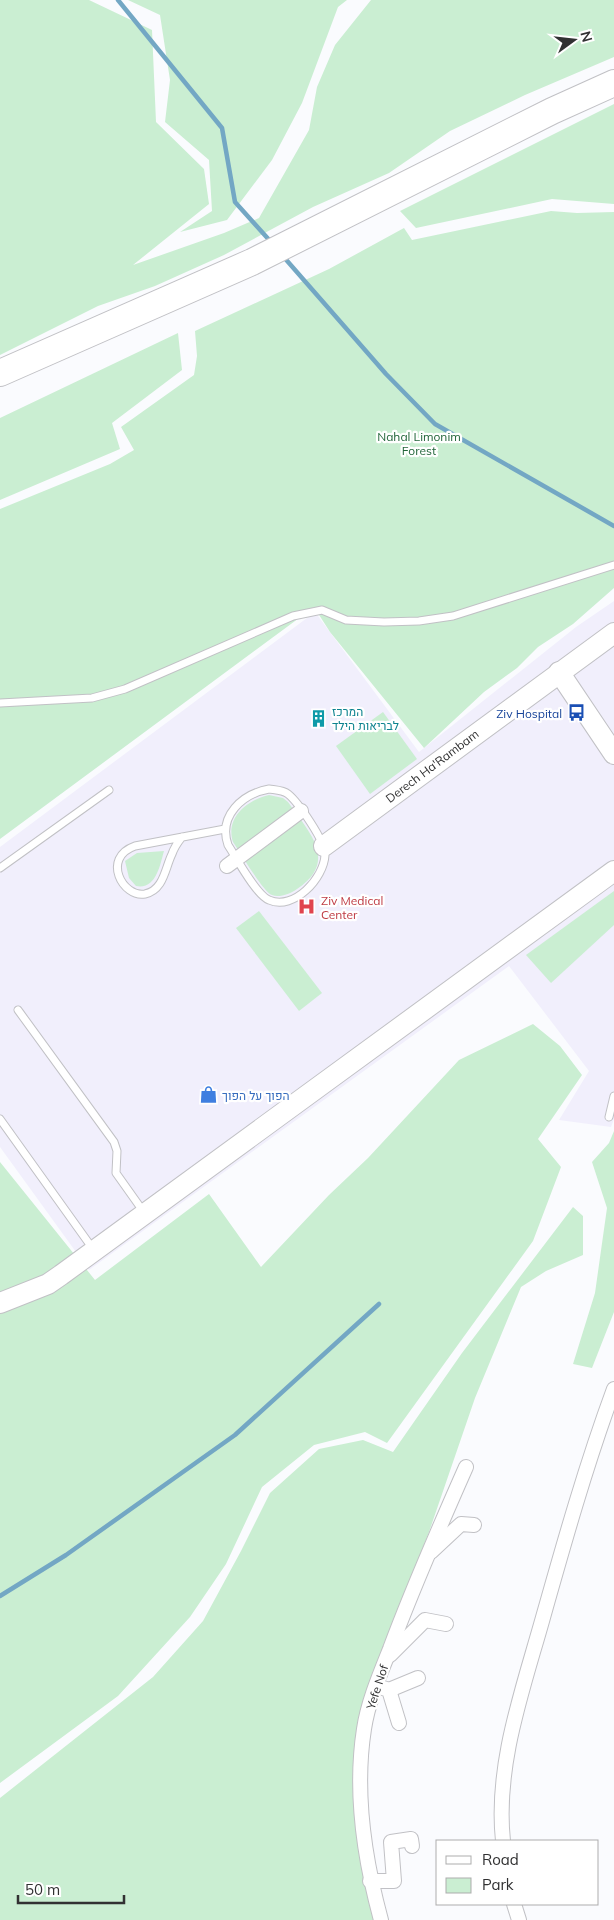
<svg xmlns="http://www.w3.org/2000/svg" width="614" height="1920" font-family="Mulish,Heebo,sans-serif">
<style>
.medical{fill:#f1effc}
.green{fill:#caeed2}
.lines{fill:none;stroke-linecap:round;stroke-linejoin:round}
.stream{stroke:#73a7c4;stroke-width:4.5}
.lane-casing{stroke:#c1c1c5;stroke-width:9}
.street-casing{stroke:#c1c1c5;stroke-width:16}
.secondary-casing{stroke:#c1c1c5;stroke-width:22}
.highway-casing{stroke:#c1c1c5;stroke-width:28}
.lane{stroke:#fff;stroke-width:7}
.street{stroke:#fff;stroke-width:14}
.secondary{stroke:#fff;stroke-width:20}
.highway{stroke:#fff;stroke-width:26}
.labels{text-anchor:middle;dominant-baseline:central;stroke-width:4.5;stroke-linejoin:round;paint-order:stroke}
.park-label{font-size:12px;fill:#216539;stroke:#fff}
.culture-label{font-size:12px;fill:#0d838f;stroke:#fff;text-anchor:start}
.transit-label{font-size:12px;fill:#164399;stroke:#fff;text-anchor:end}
.street-label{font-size:12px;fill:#313132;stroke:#fff}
.health-label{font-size:12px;fill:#be3a42;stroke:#fff;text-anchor:start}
.shop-label{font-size:12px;fill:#366cbe;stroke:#fff;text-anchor:start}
</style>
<rect width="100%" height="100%" fill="#fafbfe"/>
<!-- medical -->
<polygon class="medical" points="614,601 614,1119 611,1127 559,1120 589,1071 509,966 89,1270 0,1147 0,847 315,612 419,752 576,627"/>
<!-- green -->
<g class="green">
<polygon points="0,0 89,0 152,30 156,122 204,169 209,204 133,265 224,233 259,218 309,130 317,87 335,45 371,0 614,0 614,57 525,95 450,131 389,173 313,207 224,255 155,286 98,306 0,355"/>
<polygon points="128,0 347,0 338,7 302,103 272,160 227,220 180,232 212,211 209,160 165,122 170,80 160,15"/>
<polygon points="614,104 614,204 552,199 416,228 400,211"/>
<polygon points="551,211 577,213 614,212 614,588 573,624 538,647 517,668 484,692 424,748 330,632 314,607 0,839 0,509 110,464 134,450 121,427 194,375 197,356 195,331 329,269 404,228 412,240"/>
<polygon points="178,333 182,370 112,423 120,449 0,500 0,418"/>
<polygon points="383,712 417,759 370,794 336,746"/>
<path d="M269 795 283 798 288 802C309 832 339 861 297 889 290 894 279 898 272 895 263 892 240 852 233 842 225 818 247 800 269 795Z"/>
<path d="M164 851C160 865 156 890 136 886L129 878 125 861 137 853Z"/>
<polygon points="614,891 614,925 551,983 526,955"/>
<polygon points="259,911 322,993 299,1011 236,928"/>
<polygon points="533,1024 560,1046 582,1075 538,1139 561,1167 533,1241 387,1443 365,1432 314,1445 262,1487 226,1564 190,1617 118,1696 0,1783 0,1162 95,1280 209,1194 261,1267 329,1195 368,1158 459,1060"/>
<polygon points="614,1131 614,1312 592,1368 573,1364 595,1293 607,1208 592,1162 609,1143"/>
<polygon points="573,1207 583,1216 583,1255 546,1271 521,1287 475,1398 429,1532 376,1667 364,1758 367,1829 384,1920 0,1920 0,1798 153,1677 203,1621 241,1551 270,1493 319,1449 363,1440 393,1452 462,1353"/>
</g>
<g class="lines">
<!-- stream -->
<g class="stream">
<polyline points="118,0 222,128 235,202 271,242"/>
<polyline points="282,255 386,374 435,424 614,526"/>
<polyline points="0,1596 66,1555 235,1435 379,1304"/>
</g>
<defs>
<g id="lane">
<polyline points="0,703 92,698 125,689 293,616 322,610 346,620 384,622 419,621 453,616 614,565"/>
<path d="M269 789C275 790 283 790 288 794 298 802 326 842 325 855 324 878 294 911 269 900 256 895 236 857 228 845 218 816 242 794 269 789Z"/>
<path d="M182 837C178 842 174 848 172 854 165 868 164 890 145 894 123 898 101 858 135 846L225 829"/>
<polyline points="0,868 109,790"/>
<polyline points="18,1010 114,1142 117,1151 116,1173 143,1211"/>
<polyline points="609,1117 614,1096"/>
<polyline points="0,1119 93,1249"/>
</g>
<g id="street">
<polyline points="227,866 301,811"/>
<polyline points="431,1552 461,1524 474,1525"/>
<polyline points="390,1655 425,1620 446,1624"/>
<polyline points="377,1686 389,1690 399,1723"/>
<polyline points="389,1690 418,1678"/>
<path d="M503 1841C495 1767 522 1692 542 1621 564 1543 586 1465 614 1389"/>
<polyline points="370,1881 394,1881 391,1842 411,1839 412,1846"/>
<polyline points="514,1904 519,1920"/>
<path d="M381 1920C364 1858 354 1793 364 1729 368 1702 380 1674 390 1649 413 1587 439 1528 466 1467"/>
</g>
<g id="secondary">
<polyline points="559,672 614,754"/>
<polyline points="324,846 614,633"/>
<polyline points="0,1303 48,1284 61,1275 614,871"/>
</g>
<polyline id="highway" points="0,373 252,262 552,111 614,83"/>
</defs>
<!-- lane casing -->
<use href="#lane" class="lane-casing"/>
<!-- street casing -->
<use href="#street" class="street-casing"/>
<!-- secondary casing -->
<use href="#secondary" class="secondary-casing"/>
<!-- highway casing -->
<use href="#highway" class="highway-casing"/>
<!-- lane -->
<use href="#lane" class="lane"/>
<!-- street -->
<use href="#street" class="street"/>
<!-- secondary -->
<use href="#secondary" class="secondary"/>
<!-- highway -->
<use href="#highway" class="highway"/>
</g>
<!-- icons -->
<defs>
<symbol id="bus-bare" viewBox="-9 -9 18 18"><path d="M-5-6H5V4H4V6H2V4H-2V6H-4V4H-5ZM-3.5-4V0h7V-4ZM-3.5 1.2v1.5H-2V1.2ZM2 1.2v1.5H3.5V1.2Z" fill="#1a4fb4" stroke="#fff" stroke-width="2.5" paint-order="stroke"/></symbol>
<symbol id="building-bare" viewBox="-9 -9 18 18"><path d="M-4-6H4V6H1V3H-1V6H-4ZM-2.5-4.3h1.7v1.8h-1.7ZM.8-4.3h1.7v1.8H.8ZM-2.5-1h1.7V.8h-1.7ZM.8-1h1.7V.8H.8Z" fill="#0f9aa8" stroke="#fff" stroke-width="2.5" paint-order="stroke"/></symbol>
<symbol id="hospital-bare" viewBox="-9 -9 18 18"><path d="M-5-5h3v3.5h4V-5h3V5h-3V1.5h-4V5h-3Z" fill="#e0444e" stroke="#fff" stroke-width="2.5" paint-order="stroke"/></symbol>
<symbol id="shop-bare" viewBox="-9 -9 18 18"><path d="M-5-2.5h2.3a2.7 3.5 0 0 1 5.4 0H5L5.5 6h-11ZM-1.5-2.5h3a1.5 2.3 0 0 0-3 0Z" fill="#3f7fe0" stroke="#fff" stroke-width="2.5" paint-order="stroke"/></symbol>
</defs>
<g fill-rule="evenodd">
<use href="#bus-bare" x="564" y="700" width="25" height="25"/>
<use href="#building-bare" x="306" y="706" width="25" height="25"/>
<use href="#hospital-bare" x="294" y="894" width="25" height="25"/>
<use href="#shop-bare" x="196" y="1082" width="25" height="25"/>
</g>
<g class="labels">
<!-- park labels -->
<g class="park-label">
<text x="419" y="436">Nahal Limonim<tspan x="419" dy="14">Forest</tspan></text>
</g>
<!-- culture labels -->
<g class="culture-label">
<text x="332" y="711">המרכז<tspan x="332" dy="14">לבריאות הילד</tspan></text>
</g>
<!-- transit labels -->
<g class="transit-label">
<text x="562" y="713">Ziv Hospital</text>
</g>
<!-- street labels -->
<g class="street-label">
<text transform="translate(432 766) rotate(-37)">Derech Ha'Rambam</text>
<text transform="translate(377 1687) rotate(-72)">Yefe Nof</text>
</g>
<!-- health labels -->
<g class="health-label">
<text x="321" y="900">Ziv Medical<tspan x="321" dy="14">Center</tspan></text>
</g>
<!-- shop labels -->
<g class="shop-label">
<text x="222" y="1095">הפוך על הפוך</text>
</g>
</g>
<!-- legend -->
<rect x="436" y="1840" width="162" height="65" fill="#ffffff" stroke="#adadad"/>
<rect x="446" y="1856" width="25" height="8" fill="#ffffff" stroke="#adadad"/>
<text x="482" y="1865" font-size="15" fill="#313132">Road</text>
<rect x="446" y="1878" width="25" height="15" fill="#caeed2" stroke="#adadad"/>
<text x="482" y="1890" font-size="15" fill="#313132">Park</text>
<!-- north arrow -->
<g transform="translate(574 40) rotate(75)" stroke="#ffffff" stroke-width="4" paint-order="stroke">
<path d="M0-4L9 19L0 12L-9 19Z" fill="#313132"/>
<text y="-8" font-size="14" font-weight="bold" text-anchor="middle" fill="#313132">N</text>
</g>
<!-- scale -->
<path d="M18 1895v8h106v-8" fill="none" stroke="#313132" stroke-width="2.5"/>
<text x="25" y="1895" font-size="15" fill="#313132" stroke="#ffffff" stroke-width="4" paint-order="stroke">50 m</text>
</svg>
